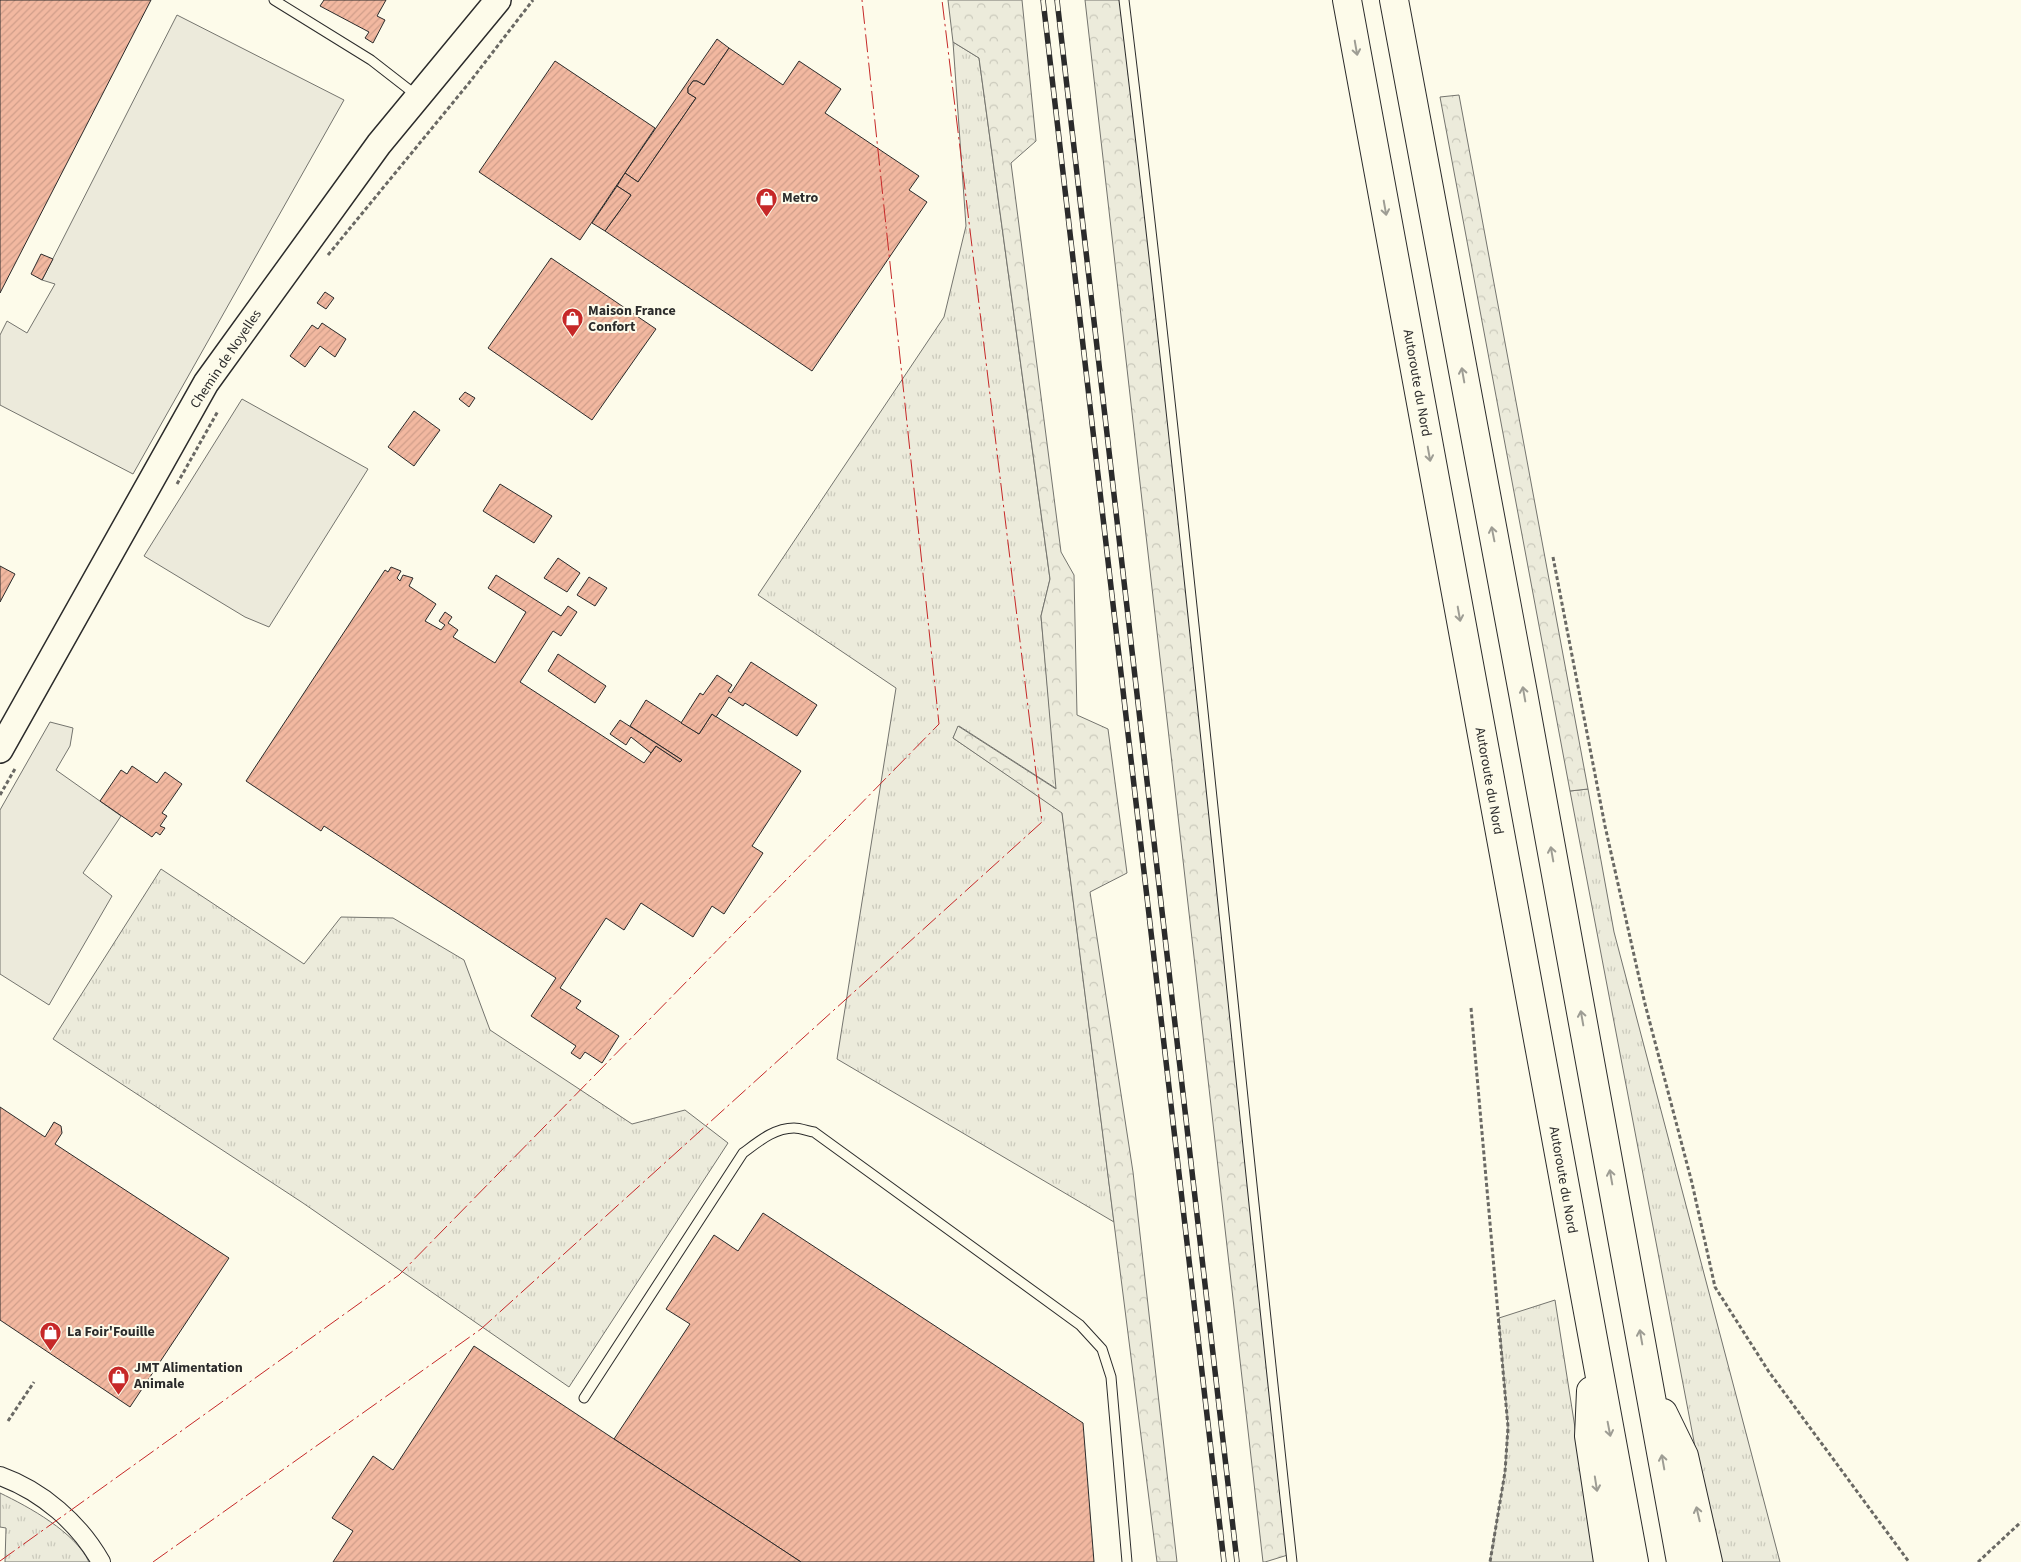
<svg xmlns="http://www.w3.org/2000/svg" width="2021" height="1562" font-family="'Source Sans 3',sans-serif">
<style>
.grass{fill:url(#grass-tufts);stroke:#74746e}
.forest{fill:url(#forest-crowns);stroke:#74746e}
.parking{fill:#eceadb;stroke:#74746e}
.building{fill:url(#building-hatch);stroke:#2b2b2b}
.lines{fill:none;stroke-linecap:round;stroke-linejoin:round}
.lane-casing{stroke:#2b2b2b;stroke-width:11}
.street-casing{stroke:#2b2b2b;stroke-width:20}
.secondary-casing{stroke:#2b2b2b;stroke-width:28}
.highway-casing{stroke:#2b2b2b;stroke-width:30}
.path{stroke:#6a6964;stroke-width:3;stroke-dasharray:4 2.5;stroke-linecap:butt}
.lane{stroke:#fdfbea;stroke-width:9}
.street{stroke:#fdfbea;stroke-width:18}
.secondary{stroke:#fdfbea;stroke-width:25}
.highway{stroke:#fdfbea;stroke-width:28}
.rail-casing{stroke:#2b2b2b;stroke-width:5.5}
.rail{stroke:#fdfbea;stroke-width:4;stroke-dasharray:11;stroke-linecap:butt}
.power{stroke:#c62828;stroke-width:1;stroke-dasharray:18 4 2.5 4;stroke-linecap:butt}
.oneway{stroke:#9e9d94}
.labels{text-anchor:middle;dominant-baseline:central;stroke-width:4;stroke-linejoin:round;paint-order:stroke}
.poi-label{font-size:14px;font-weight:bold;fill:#2b2b2b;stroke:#fdfbea;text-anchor:start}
.street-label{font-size:14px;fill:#2b2b2b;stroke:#fdfbea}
</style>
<defs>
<pattern id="grass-tufts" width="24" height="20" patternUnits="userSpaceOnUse" patternTransform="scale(1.25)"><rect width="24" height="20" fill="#ecebdb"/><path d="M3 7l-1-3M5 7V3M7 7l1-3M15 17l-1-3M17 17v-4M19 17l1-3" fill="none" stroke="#cbcabc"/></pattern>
<pattern id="forest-crowns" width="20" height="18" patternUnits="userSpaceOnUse" patternTransform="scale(1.25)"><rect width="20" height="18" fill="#ecebdb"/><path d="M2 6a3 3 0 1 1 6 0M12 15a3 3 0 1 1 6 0" fill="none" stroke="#cbcabc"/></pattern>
<pattern id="building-hatch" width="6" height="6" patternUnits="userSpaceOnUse" patternTransform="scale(1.25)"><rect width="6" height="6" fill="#f2b8a0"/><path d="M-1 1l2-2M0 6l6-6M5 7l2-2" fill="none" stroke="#d09e8a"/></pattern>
</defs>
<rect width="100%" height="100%" fill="#fdfbea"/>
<!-- grass -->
<g class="grass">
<polygon points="953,42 979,58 1050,579 1041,616 1057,789 959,726 953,738 1062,812 1114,1222 837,1059 896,688 758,595 944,317 966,226"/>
<polygon points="1588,789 1614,932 1780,1562 1720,1562 1696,1452 1570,791"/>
<polygon points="161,869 304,964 341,917 393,918 464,960 490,1030 632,1124 685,1110 728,1143 569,1387 303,1203 53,1039"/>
<polygon points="1555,1300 1596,1562 1490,1562 1505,1472 1508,1427 1499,1318"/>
<path d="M0 1493C29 1507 75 1532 89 1562H5L6 1528 0 1527Z"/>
</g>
<!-- forest -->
<g class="forest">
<polygon points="948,0 1022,0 1036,141 1011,163 1061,552 1074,575 1077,715 1108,729 1127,873 1090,892 1133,1172 1177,1562 1157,1562 1062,813 953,738 958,726 1056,789 1041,616 1050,579 979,58 953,42"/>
<polygon points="1085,0 1122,0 1204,708 1291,1554 1265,1562 1263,1562"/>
<polygon points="1459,95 1588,789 1570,791 1440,97"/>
</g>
<!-- parking -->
<g class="parking">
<polygon points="177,15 344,100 133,474 0,405 0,335 7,321 27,333 55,284 42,280"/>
<polygon points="242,399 368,469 269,627 245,617 144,556"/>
<polygon points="50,722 73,728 70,746 56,770 121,816 83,873 112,896 49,1005 0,974 0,810"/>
</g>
<!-- building -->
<g class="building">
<polygon points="0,0 151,0 0,293"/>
<polygon points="324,0 386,0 377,16 385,20 373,43 365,38 369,32 320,6"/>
<polygon points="717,39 729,48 704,85 697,81 693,81 688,88 688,93 696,98 638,182 625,173"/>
<polygon points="729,48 783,85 799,61 841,89 825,113 919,176 909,190 927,202 812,371 605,231 631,195 617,186 625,173 638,182 696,98 688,93 688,88 693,81 697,81 704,85"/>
<polygon points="555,61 655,128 580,240 479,172"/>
<polygon points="617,186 631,195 605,231 592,223"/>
<polygon points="41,254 53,259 42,280 31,274"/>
<polygon points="551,258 656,329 592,420 488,348"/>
<polygon points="325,292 334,298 326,309 317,303"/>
<polygon points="322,323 346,339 335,357 320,346 305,367 290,356 312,325 318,329"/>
<polygon points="465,392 475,398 469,407 459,399"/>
<polygon points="414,411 440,430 414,466 388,447"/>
<polygon points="500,484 552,516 534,543 483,511"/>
<polygon points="558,558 580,573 567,592 544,578"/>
<polygon points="0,566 15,574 0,602"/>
<polygon points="391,567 401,571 397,578 400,581 403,575 413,578 409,586 436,604 425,621 441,630 445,625 439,621 445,612 452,617 448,623 458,630 453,637 495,663 526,612 488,588 496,575 561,616 568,606 577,612 561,636 553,631 520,682 644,763 656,746 680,762 682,760 630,726 646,700 699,734 712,714 801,771 752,846 763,853 724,914 712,906 693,937 641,903 624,930 606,918 560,988 581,1001 576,1008 619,1036 602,1063 585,1052 580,1059 571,1053 576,1046 531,1016 556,978 324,826 321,831 246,781 385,570 388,572"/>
<polygon points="589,577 607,588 595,606 577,595"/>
<polygon points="558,654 606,686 595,703 548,671"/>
<polygon points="751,662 817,705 797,736 745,703 743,706 729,697 716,717 712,714 699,734 681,723 700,693 703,695 717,675 732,685 728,691 731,693"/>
<polygon points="620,720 682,760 680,762 656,746 651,753 631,737 626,745 610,734"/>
<polygon points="132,766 157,783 165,772 182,784 162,813 167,816 160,826 165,828 160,835 156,832 152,837 100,801 121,770 127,774"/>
<polygon points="0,1107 45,1137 54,1122 61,1126 62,1133 55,1144 229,1258 130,1407 0,1320"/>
<polygon points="763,1213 1083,1423 1094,1562 801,1562 614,1439 690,1324 666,1309 714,1235 738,1251"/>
<polygon points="474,1346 614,1439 801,1562 333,1562 353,1531 332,1518 373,1456 393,1470"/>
</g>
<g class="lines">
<defs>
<g id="lane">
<polyline points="274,0 371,60 416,95"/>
<path d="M1124 0C1187 520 1235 1041 1292 1562"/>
<path d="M584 1398 743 1153C758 1142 774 1128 794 1128 800 1128 808 1131 814 1132L1080 1325 1102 1349 1111 1377 1127 1562"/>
</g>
<path id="street" d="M0 1476C42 1491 79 1523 101 1562"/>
<polyline id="secondary" points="0,750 206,383 379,144 498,0"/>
<g id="highway">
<polyline points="1347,0 1634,1562"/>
<polyline points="1394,0 1523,693 1681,1562"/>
<polyline points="1591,1391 1589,1436 1608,1562"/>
<polyline points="1663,1413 1684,1456 1708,1562"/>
</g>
</defs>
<!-- lane casing -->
<use href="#lane" class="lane-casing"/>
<!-- street casing -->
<use href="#street" class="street-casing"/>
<!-- secondary casing -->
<use href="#secondary" class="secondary-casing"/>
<!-- highway casing -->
<use href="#highway" class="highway-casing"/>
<!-- path -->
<g class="path">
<polyline points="328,255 469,83 533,0"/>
<polyline points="177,484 218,411"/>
<polyline points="1553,557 1605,826 1645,1004 1692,1183 1715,1287 1769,1372 1909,1562"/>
<polyline points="0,795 16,767"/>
<polyline points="1471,1008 1508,1427 1505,1472 1490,1562"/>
<polyline points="8,1421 34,1382"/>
<polyline points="1978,1562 2021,1522"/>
</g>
<!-- lane -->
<use href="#lane" class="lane"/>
<!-- street -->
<use href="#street" class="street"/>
<!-- secondary -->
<use href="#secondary" class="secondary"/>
<!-- highway -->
<use href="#highway" class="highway"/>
<defs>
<g id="rail">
<polyline points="1043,0 1224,1562"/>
<polyline points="1057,0 1237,1562"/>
</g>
</defs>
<!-- rail casing -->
<use href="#rail" class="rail-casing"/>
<!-- rail -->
<use href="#rail" class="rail"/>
<!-- power -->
<g class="power">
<polyline points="0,1561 399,1275 939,724 862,0"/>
<polyline points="153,1562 481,1329 1042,822 942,0"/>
</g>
</g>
<!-- one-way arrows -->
<defs><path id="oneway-shaft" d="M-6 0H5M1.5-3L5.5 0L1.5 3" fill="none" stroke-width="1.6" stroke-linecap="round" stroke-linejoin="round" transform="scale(1.25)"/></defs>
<g class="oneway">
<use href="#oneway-shaft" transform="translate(1356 48) rotate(80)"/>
<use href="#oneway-shaft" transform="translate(1385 208) rotate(80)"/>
<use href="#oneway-shaft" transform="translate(1463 375) rotate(-100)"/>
<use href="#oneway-shaft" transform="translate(1429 454) rotate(80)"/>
<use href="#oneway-shaft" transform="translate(1493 534) rotate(-101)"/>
<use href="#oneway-shaft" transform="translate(1459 614) rotate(80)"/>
<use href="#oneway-shaft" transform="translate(1524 694) rotate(-100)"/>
<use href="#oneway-shaft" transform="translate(1552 854) rotate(-100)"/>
<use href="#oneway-shaft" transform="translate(1582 1018) rotate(-100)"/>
<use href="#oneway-shaft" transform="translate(1611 1177) rotate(-100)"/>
<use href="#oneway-shaft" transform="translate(1641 1337) rotate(-100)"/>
<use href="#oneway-shaft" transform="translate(1609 1429) rotate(79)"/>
<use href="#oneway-shaft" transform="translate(1663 1462) rotate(-100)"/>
<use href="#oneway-shaft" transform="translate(1596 1484) rotate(81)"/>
<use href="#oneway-shaft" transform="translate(1698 1514) rotate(-103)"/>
</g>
<!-- icons -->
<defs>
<symbol id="shop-pin" viewBox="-11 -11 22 30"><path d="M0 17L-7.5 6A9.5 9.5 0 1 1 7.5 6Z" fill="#c62828" stroke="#fdfbea"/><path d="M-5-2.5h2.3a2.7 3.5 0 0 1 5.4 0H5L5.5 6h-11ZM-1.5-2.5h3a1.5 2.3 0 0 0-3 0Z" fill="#fff"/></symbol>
</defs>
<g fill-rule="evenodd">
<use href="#shop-pin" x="754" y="186" width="25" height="34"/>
<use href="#shop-pin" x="560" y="306" width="25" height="34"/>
<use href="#shop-pin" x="38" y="1320" width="25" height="34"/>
<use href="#shop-pin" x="106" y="1364" width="25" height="34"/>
</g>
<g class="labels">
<!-- poi labels -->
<g class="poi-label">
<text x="782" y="198">Metro</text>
<text x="588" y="311">Maison France<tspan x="588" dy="16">Confort</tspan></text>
<text x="67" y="1332">La Foir'Fouille</text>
<text x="134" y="1368">JMT Alimentation<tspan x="134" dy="16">Animale</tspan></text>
</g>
<!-- street labels -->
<g class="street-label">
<text transform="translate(226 359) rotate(-56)">Chemin de Noyelles</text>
<text transform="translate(1417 383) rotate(80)">Autoroute du Nord</text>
<text transform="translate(1489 781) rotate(80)">Autoroute du Nord</text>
<text transform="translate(1563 1180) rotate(80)">Autoroute du Nord</text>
</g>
</g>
</svg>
